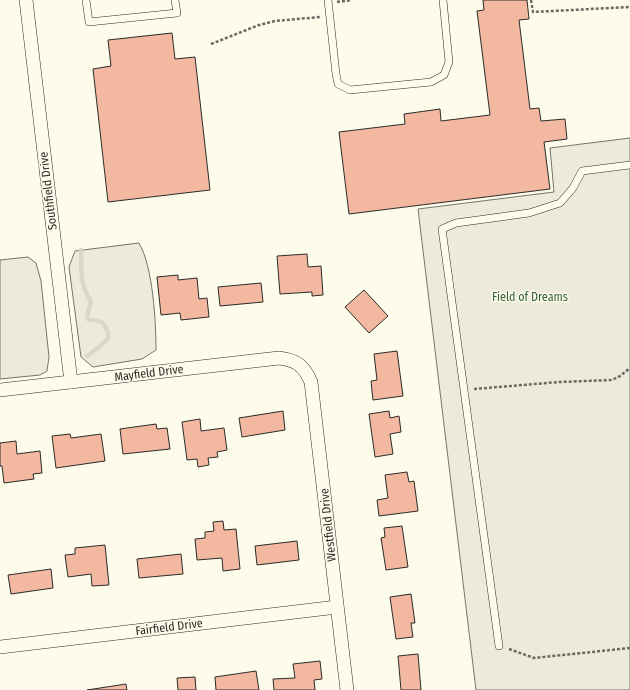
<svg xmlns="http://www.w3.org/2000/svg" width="630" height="690" font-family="'Fira Sans Condensed',sans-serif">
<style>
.green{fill:#ecebdb;stroke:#74746e}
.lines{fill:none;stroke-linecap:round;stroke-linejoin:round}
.stream{stroke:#d8d7c9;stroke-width:4.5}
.building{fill:#f2b8a0;stroke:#2b2b2b}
.lane-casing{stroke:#2b2b2b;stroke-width:8}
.street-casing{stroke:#2b2b2b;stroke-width:14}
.path{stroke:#6a6964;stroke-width:2.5;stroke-dasharray:3 2;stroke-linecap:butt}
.lane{stroke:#fdfbea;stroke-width:7}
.street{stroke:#fdfbea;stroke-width:13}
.labels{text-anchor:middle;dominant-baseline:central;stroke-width:3;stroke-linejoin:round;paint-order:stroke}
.street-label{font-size:12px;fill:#2b2b2b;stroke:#fdfbea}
.park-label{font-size:12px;fill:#34623c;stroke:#fdfbea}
</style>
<rect width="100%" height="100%" fill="#fdfbea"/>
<!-- green -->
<g class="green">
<polygon points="630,138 630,690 476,690 418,209 554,192 550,148"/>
<path d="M139 243C153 267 156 322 156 350L142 359 93 367 81 357 69 267 75 251Z"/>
<polygon points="28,257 36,263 41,281 49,357 47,371 40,375 0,379 0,260"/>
</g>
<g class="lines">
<!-- stream -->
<path class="stream" d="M81 250C82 273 79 281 91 302L87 317 89 320H95L103 323 108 332V339C101 345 95 351 87 356"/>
</g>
<!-- building -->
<g class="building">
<polygon points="483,0 527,0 529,19 519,20 530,109 539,108 541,121 565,119 567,139 544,142 550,189 349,214 339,132 405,124 404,114 440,109 441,121 490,115 477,11 484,10"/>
<polygon points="172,33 175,59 195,57 210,190 108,202 93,69 111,66 108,40"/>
<polygon points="307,254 308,267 321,266 323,295 312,296 312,292 280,294 277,256"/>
<polygon points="178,275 178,280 197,278 199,299 207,298 209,317 181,320 180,313 161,315 157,277"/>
<polygon points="261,283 263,302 220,306 218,287"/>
<polygon points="364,290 388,316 369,333 345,307"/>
<polygon points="397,351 403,396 373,400 371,381 377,380 374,354"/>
<polygon points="283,411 285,430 242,437 239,418"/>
<polygon points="389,411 390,418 399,416 401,432 390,434 393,454 375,457 369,414"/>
<polygon points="200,419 201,431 224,428 227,450 217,452 218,457 208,458 209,465 198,467 197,459 187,460 182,422"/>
<polygon points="156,424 157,429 167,428 170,449 123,454 120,429"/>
<polygon points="70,434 71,438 101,434 105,461 56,468 52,436"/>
<polygon points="16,441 17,454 40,451 42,473 33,474 34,479 4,483 2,466 0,466 0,443"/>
<polygon points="407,472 409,482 414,481 418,511 379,516 377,500 388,498 385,475"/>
<polygon points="223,521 224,530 236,529 240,569 223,571 222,558 197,560 195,539 205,538 205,532 214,531 213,522"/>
<polygon points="402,526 408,567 386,570 381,538 385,537 384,528"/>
<polygon points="297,541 299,560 257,565 255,546"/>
<polygon points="105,545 109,585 92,586 91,574 68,577 65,555 75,554 75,548"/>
<polygon points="181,554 183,574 139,578 137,559"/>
<polygon points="51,569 53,588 11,594 8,575"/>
<polygon points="411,594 415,623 411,623 413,637 396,639 390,597"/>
<polygon points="418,654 421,690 401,690 398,656"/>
<polygon points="320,661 322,679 314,680 315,690 274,690 273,679 295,678 293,664"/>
<polygon points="256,671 259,690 216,690 215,677"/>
<polygon points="195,677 196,690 178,690 177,678"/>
<polygon points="126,684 127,690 87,690"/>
</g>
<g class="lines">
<defs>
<g id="lane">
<polyline points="86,0 89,22 177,13 175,0"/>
<polyline points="328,0 336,74 338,84 350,90 431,82 444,75 449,62 443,0"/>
<polyline points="499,646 442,229 456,223 529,213 560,203 573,188 582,171 630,165"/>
</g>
<g id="street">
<polyline points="26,0 71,382"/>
<path d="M0 390 279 358C297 360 304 366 311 382L347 690"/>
<polyline points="0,647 337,607"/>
</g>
</defs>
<!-- lane casing -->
<use href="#lane" class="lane-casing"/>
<!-- street casing -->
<use href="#street" class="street-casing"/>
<!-- path -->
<g class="path">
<polyline points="531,0 533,12 630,7"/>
<polyline points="337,2 352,0"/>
<polyline points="211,44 259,25 275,21 320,17"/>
<polyline points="474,389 559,382 612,380 620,376 630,368"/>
<polyline points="509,649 534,658 630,648"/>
</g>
<!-- lane -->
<use href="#lane" class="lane"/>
<!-- street -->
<use href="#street" class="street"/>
</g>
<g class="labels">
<!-- street labels -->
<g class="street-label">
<text transform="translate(48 191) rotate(-97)">Southfield Drive</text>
<text transform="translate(149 373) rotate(-7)">Mayfield Drive</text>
<text transform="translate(328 525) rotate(-96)">Westfield Drive</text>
<text transform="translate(169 627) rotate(-7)">Fairfield Drive</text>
</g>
<!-- park labels -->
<g class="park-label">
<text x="530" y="297">Field of Dreams</text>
</g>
</g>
</svg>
